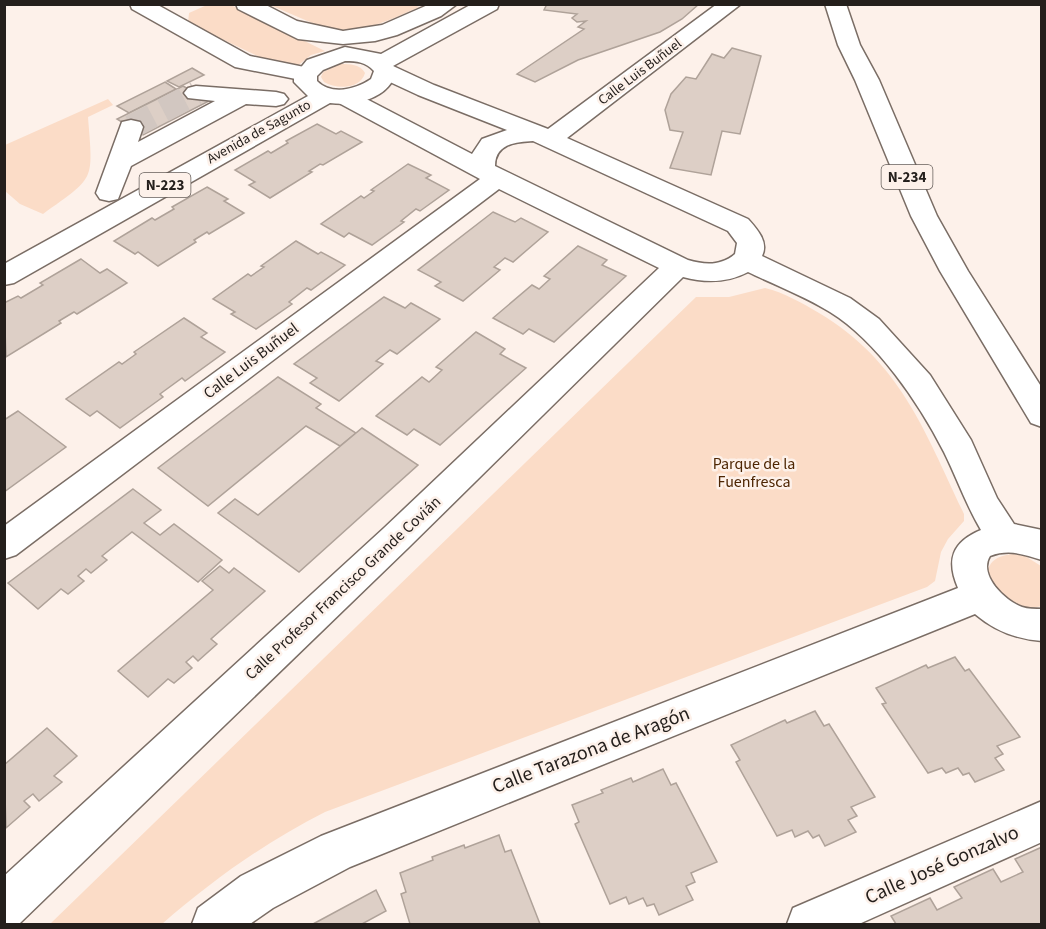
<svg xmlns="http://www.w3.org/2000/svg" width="1046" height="929" font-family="'Source Sans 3',sans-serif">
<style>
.green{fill:#fbdcc7}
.building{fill:#ddcfc6;stroke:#afa299;stroke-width:1.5}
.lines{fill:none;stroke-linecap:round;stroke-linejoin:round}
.minor-tunnel{stroke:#d2c7c1;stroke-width:24;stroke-dasharray:24 12;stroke-linecap:butt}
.minor-casing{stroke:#7a6d65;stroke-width:3}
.highway-casing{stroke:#7a6d65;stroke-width:3}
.minor{fill:#fff;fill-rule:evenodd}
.highway{fill:#fff;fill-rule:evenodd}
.labels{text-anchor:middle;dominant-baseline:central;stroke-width:5;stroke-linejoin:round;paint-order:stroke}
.far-street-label{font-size:14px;fill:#241f1c;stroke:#fdf1ea}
.shield{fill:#fdf1ea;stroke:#655e5a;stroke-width:1.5}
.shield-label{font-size:15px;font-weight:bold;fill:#241f1c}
.street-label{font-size:16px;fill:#241f1c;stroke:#fdf1ea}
.park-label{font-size:16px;fill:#4e2603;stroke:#fdf1ea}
.near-street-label{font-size:20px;fill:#241f1c;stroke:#fdf1ea}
</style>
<rect width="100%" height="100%" fill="#fdf1ea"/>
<!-- green -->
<g class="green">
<path d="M413 4 419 7C390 20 363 33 331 31L270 5Z"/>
<polygon points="207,5 233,6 325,51 311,55 296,67 266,60 188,23 189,13"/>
<path d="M340 64C350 64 360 64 365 73 360 90 336 89 324 82L321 77 323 72Z"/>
<path d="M108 99 113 105 88 117C93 182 96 176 43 214L20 204 5 191V145Z"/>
<path d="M765 288C785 293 802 303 819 313 901 362 925 432 964 514V521L948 539 941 552 935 581 927 587 325 812C264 843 213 880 162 924H50L696 297H729Z"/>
<path d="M1014 554 1025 556 1041 566V606C1000 618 960 558 1014 554Z"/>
</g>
<!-- building -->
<g class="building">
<polygon points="547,4 699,4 682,19 660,32 578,60 535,82 517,74 584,29 578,27 586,21 577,22 572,18 577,14 544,10"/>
<polygon points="732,48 761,56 740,134 722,131 711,175 670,168 683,132 670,130 665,110 671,94 686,77 696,79 712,54 724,58"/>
<polygon points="192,68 204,75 179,87 167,81"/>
<polygon points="165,82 176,89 129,113 117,106"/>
<polygon points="183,86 209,101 143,135 117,119"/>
<polygon points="317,124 336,134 341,131 362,142 323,165 320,164 309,171 312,172 270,198 249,185 255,182 235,170 268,151 271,153 288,143 286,141"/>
<polygon points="408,164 431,175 426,178 449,190 420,211 416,209 401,221 404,222 372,245 349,233 344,237 321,224 361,196 364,198 374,191 371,190"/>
<polygon points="207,187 228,199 224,201 244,213 209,234 207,232 194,240 196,242 158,266 138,252 135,254 114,241 152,218 155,220 174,209 172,207"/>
<polygon points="493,212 515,222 521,218 548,232 513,262 505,258 494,267 500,270 463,301 435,286 441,282 418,270"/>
<polygon points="296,241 318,254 321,252 345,265 311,290 307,288 289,302 292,304 256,329 231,314 235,312 213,299 248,274 251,276 264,267 261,266"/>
<polygon points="578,246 607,260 602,265 626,276 554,342 529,329 523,334 493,318 532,285 539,289 550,279 544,276"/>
<polygon points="81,259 100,273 107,269 127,283 77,314 74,312 59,321 61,323 6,357 4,303 18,296 21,298 43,285 40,283"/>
<polygon points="384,297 405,308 411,303 440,319 397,354 390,350 376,361 383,364 339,401 310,383 317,378 294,364"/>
<polygon points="184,318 207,333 201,337 225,352 185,381 182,378 160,394 163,397 120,428 97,411 90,416 66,399 119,362 122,364 136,354 134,352"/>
<polygon points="476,332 505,349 500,354 526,368 440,445 414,429 407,435 376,416 422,377 429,382 442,370 436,367"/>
<polygon points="278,377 321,404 316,408 356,433 340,446 306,426 208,506 158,468"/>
<polygon points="18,411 66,447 4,492 4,420"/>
<polygon points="362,428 418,465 299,572 218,513 235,499 258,515"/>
<polygon points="133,489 161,510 144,523 160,535 174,524 222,560 198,582 132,532 102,556 107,560 91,573 86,569 78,576 84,581 68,594 61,589 38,609 8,583"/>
<polygon points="220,566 229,573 234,568 265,591 211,639 217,644 198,661 193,656 186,662 192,668 174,683 168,679 148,697 118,671 213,590 202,581"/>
<polygon points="955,657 965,671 969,669 1020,737 997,746 1003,754 995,758 1004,770 975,782 969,773 963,775 958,768 946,773 942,768 928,773 882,704 886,703 876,688 926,665 928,668"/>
<polygon points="815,711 824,726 829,724 875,797 851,807 857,816 848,820 856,832 825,846 819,835 813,838 808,831 795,837 792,830 777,836 736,762 740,760 731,745 785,720 787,723"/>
<polygon points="47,728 77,756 54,776 62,782 39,801 33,794 24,801 30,807 6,828 4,765"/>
<polygon points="663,769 671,785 676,783 717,862 691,873 695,882 686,886 693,900 659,915 654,904 647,906 643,898 629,904 626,897 610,904 575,824 579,822 572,805 603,793 601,790 631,778 633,782"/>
<polygon points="499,835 505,852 511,850 540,924 410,924 401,894 406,892 400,873 433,860 432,857 464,845 465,848"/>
<polygon points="1042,847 1042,924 896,924 891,916 930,898 937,910 962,898 954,887 993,869 1001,882 1023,872 1015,859"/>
<polygon points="376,890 386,911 362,924 313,924"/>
</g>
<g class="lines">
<!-- minor-tunnel -->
<polyline class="minor-tunnel" points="131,127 196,93"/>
<defs>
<g id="minor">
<polygon points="130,4 156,4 250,56 314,69 318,74 314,79 306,81 235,67 132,9"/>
<polygon points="236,4 264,4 297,21 343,31 382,25 430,4 457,4 441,16 397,35 375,41 343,44 298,39 238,9"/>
<path d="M717 4H741L567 138 748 219C757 229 769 242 762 256L850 298 879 319 930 375 971 440 997 498 1014 524 1042 530V560C1023 554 1009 549 990 556 978 575 1005 601 1022 607 1028 609 1035 609 1042 609V641C1016 639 995 631 975 614L350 867 273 908 250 924H192L198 908 241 876 321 836 958 588C946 560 952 542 981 530 966 505 957 478 944 452 919 403 877 341 830 312 804 296 775 285 748 272 727 283 706 283 683 277L408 548 20 923 4 924V876L384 528 659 268 499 189 16 555 4 559V526L480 179 337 102 333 97 337 92 345 90 353 92 472 154 482 139 507 130 418 95 377 76 374 71 377 66 385 64 393 66 434 85 548 129ZM533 141 728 231 737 243 735 254C721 266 705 265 688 260L495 166C495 144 515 142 533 141Z"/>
<polygon points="196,86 276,92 284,94 288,99 284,104 276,106 246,104 131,166 118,199 109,201 100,199 96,193 122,122 131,120 140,122 143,127 138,142 215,101 188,98 184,93 188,88"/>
<polygon points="1042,801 1042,842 859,924 787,924 793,908"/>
</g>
<g id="highway">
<path d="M472 4H499L497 9 393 66 396 71C390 99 355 106 330 103L14 283 4 285V264L308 96 294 82V76L307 60 345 47 381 54ZM345 61C357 61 366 62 374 71L371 79C356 89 332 96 317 81V76L323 70Z"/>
<polygon points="825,4 846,4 860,45 879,80 937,216 968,271 1042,388 1042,427 1031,423 940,271 911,216 855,80 838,45"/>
</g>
</defs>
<!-- minor casing -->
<use href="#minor" class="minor-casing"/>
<!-- highway casing -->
<use href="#highway" class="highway-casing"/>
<!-- minor -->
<use href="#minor" class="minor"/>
<!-- highway -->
<use href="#highway" class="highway"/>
</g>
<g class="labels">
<!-- far-street labels -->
<g class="far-street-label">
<text transform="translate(640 72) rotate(-37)">Calle Luis Buñuel</text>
<text transform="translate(259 132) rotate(-29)">Avenida de Sagunto</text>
</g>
<!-- shield labels -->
<g class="shield">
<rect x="881.5" y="165" width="51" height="24" rx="4.5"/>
<rect x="139.5" y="173" width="51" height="24" rx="4.5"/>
</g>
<g class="shield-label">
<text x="907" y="177">N-234</text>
<text x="165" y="185">N-223</text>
</g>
<!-- street labels -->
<g class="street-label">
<text transform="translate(251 361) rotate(-37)">Calle Luis Buñuel</text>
<text transform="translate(343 588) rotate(-43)">Calle Profesor Francisco Grande Covián</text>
</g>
<!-- park labels -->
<g class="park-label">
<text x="754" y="464">Parque de la<tspan x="754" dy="18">Fuenfresca</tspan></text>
</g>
<!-- near-street labels -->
<g class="near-street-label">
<text transform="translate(591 750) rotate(-21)">Calle Tarazona de Aragón</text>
<text transform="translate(942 865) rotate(-24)">Calle José Gonzalvo</text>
</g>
</g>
<!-- border -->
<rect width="1046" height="929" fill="none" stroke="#241f1c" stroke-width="12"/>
</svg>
